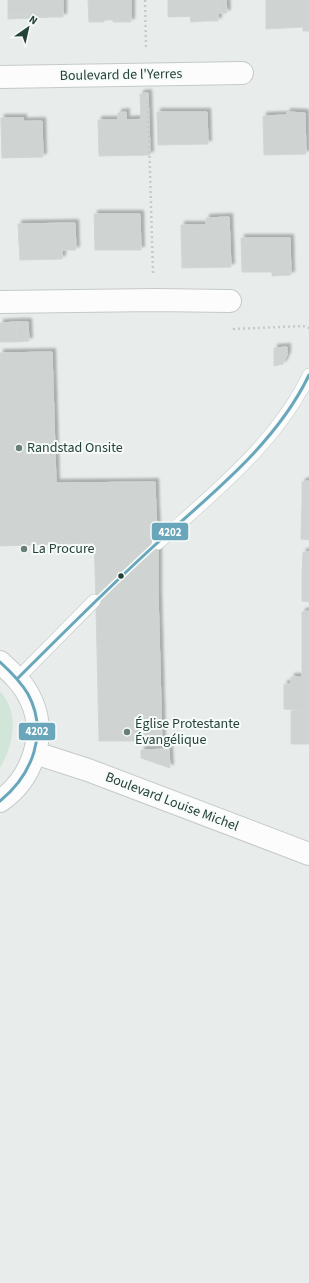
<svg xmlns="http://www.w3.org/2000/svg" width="309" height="1283" font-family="'Source Sans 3',sans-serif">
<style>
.green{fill:#d1e6d8}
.building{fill:#cfd4d2;stroke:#d1d6d4;filter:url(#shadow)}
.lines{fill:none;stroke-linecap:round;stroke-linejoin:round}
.lane-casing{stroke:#c5cac8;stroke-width:14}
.street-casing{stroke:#c5cac8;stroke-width:24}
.path{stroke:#c3ccca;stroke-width:2.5;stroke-dasharray:2 3;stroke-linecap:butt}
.lane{stroke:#fcfcfc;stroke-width:13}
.street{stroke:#fcfcfc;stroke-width:22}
.bus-1-casing{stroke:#f7fbf9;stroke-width:6}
.bus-1{stroke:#6aa6bb;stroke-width:3}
.poi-dot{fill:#697e78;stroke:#f7fbf9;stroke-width:1.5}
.bus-dot{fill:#24423a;stroke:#f7fbf9;stroke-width:1.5}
.labels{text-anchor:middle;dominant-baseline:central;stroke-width:4;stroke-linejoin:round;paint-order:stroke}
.street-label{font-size:14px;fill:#24423a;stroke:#f7fbf9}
.poi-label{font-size:14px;fill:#24423a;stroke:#f7fbf9;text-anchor:start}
.line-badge{stroke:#f7fbf9;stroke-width:1.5}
.badge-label{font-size:11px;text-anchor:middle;font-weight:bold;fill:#fff}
</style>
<defs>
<filter id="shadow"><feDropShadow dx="3.5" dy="-3.5" stdDeviation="1" flood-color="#0004"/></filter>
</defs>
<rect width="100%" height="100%" fill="#e8edeb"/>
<!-- green -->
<path class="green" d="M0 691C20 715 14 743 0 768Z"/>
<!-- building -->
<g class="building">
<polygon points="8,0 50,0 51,17 34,18 34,15 8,15"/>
<polygon points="50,0 63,0 63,17 51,17"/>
<polygon points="88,0 131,0 131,22 113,22 113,20 104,20 104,22 89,22"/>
<polygon points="168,0 218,0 218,21 204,21 203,16 168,17"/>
<polygon points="218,0 226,0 227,13 218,13"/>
<polygon points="266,0 309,0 309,31 303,31 303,27 266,29"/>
<polygon points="8,15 34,15 34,18 8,19"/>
<polygon points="190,16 203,16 204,21 191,22"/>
<polygon points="148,93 149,119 141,119 140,94"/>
<polygon points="126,112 126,120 149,119 150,155 99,156 98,120 118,120 118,113"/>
<polygon points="157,112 207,112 208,144 158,145"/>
<polygon points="287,112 305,113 306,154 264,155 263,116 287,115"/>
<rect x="1" y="118" width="22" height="4"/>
<polygon points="42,121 43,157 2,158 1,122"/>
<polygon points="94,214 140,214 141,250 95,250"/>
<polygon points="229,217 231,267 182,268 181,225 206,225 206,218"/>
<polygon points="75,223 76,250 62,250 62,259 20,260 18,224"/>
<polygon points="241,238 290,238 291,275 272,276 272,272 242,272"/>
<polygon points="17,322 17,342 0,342 0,323"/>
<polygon points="17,322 28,322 29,341 17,342"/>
<polygon points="287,347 287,355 283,364 274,366 274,348"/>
<polygon points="52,352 56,483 155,482 156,512 95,568 94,543 0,546 0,353"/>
<polygon points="309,481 309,505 302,505 302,482"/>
<polygon points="302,505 309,505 309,540 301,539"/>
<polygon points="156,512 158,543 158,593 97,649 95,568"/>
<polygon points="303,552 309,552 309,575 302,575"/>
<polygon points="302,575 309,575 309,602 302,601"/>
<polygon points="158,593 162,741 99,741 97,649"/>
<polygon points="309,611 309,644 302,644 302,612"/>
<rect x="302" y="644" width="7" height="33"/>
<polygon points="291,677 309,677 309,711 284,709 284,684 291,684"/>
<rect x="291" y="711" width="18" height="33"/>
<polygon points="169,749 170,768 141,758 141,750"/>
</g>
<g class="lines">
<defs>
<g id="lane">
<path d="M158 543C213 493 277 443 309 375"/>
<polyline points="18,678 94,601"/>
</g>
<g id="street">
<polyline points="0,77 242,73"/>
<polyline points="0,302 154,300 230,301"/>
<path d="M0 662C12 673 24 684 31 700 48 736 31 780 0 801"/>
<polyline points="35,753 88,770 309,854"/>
</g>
</defs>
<!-- lane casing -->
<use href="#lane" class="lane-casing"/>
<!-- street casing -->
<use href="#street" class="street-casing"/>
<!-- path -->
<g class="path">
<polyline points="145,0 146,48"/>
<polyline points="148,101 153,274"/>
<polyline points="234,328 234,329 303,326 309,328"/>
</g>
<!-- lane -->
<use href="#lane" class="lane"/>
<!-- street -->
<use href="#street" class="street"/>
<defs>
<g id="bus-1">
<path d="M0 662C11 672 21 682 28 694 49 733 32 775 0 801"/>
<path d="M18 678C63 633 108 588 155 545 211 494 276 444 309 375"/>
</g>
</defs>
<!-- bus-1 casing -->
<use href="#bus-1" class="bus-1-casing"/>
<!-- bus-1 -->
<use href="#bus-1" class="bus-1"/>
</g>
<!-- markers -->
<g class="poi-dot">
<circle cx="19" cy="448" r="4"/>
<circle cx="24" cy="549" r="4"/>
<circle cx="127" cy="732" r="4"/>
</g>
<circle class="bus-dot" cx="121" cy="576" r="3.5"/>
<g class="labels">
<!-- street labels -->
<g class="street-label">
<text transform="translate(121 75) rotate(-1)">Boulevard de l'Yerres</text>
<text transform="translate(172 802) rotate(21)">Boulevard Louise Michel</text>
</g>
<!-- poi labels -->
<g class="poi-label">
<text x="27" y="448">Randstad Onsite</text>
<text x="32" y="549">La Procure</text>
<text x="135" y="724">Église Protestante<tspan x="135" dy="16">Évangélique</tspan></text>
</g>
</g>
<g class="line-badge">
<rect x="151" y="522" width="38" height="19" rx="4" fill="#6aa6bb"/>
<rect x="18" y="722" width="38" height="19" rx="4" fill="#6aa6bb"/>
</g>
<g class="badge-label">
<text x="170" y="536">4202</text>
<text x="37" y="735">4202</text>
</g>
<!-- north arrow -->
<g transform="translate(28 28) rotate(34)" stroke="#f7fbf9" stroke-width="3" paint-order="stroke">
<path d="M0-3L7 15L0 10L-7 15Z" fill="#24423a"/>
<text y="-6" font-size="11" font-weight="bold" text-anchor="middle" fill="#24423a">N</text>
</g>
</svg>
